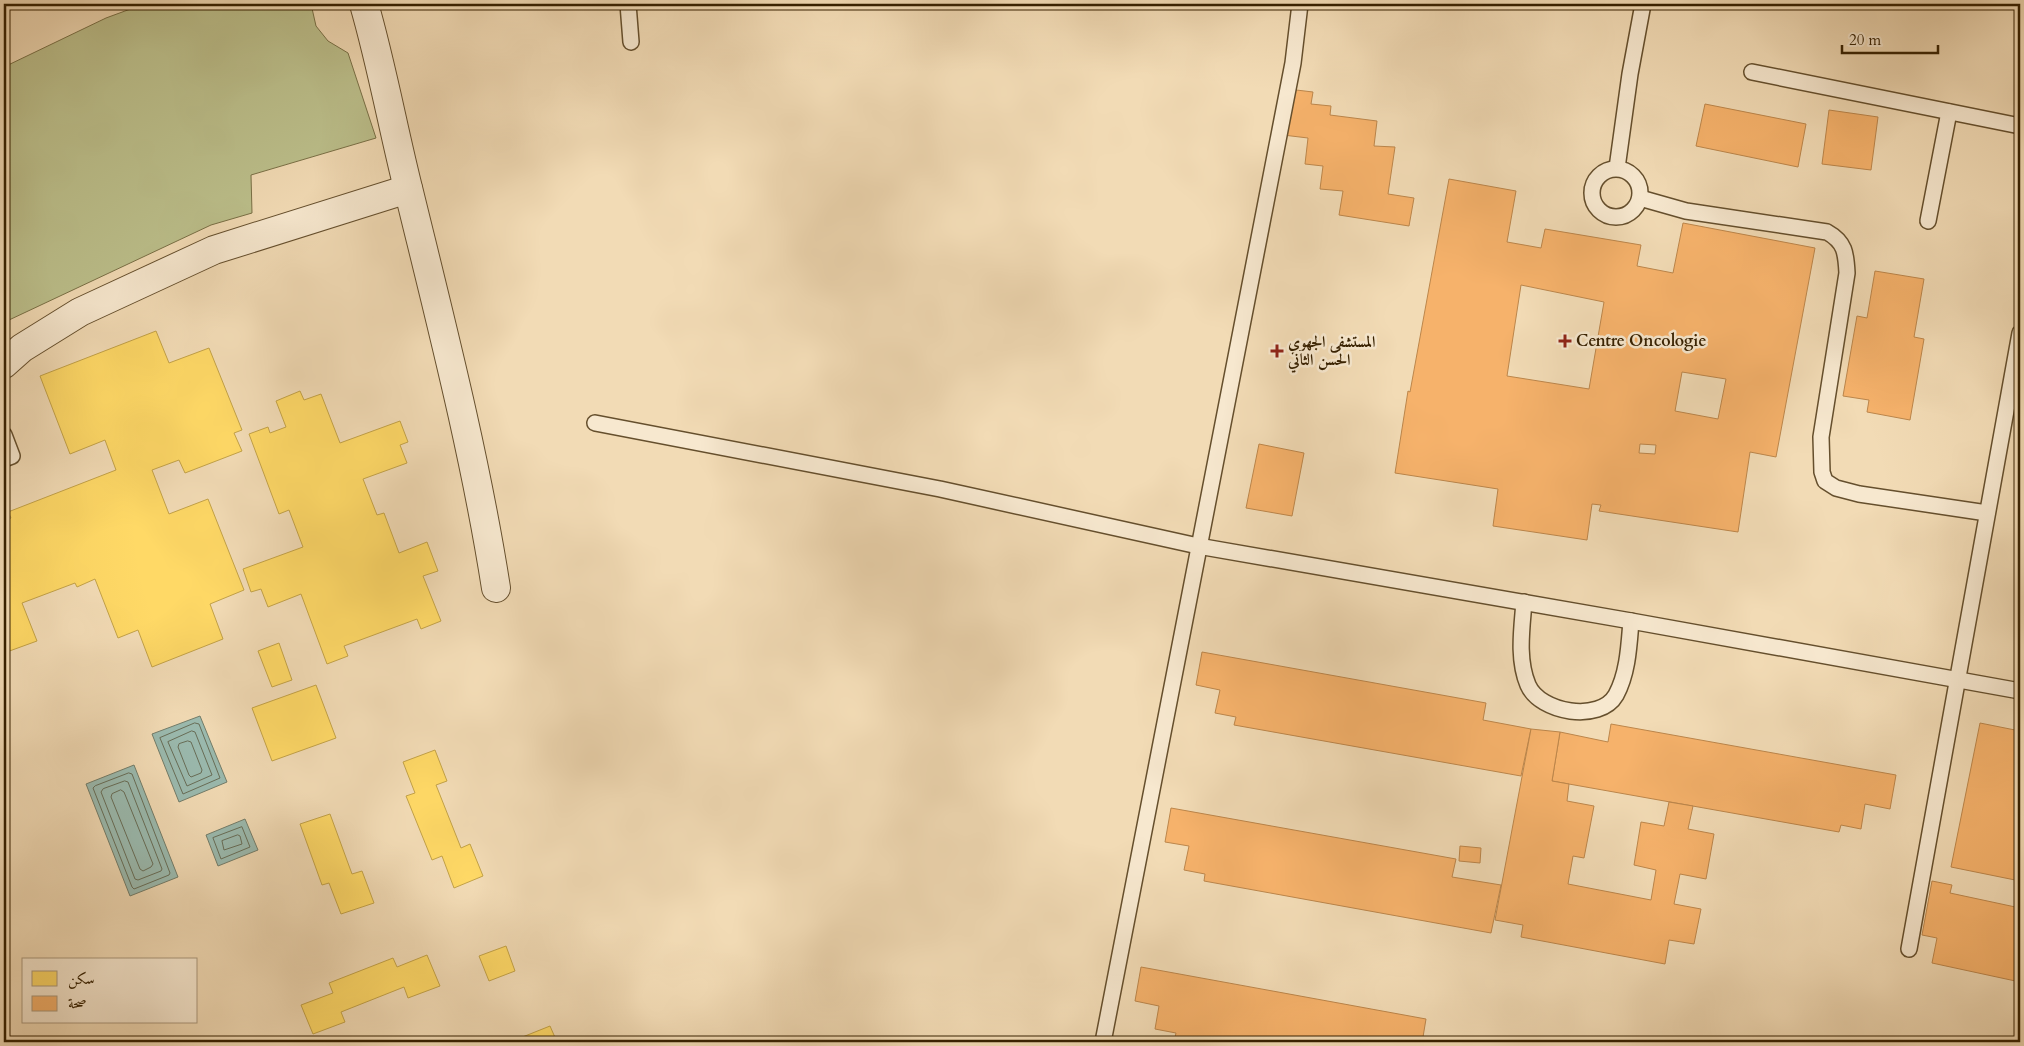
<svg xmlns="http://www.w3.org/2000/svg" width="2024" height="1046" font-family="Cardo,Amiri,serif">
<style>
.green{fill:#bcc08c;stroke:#797046}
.water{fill:#9bbbb0;stroke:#737d6a}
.homes{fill:#ffd966;stroke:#c3a247}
.health{fill:#f6b26b;stroke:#bc864b;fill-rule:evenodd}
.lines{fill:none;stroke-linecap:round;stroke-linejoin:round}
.shore{stroke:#686e58;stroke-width:1}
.service-casing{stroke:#654f2d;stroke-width:18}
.minor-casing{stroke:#654f2d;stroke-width:30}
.service{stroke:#f7e8cf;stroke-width:15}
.minor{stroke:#f7e8cf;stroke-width:28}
.poi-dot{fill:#8f2418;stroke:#f7e8cf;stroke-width:2}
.labels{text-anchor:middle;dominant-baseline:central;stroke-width:5;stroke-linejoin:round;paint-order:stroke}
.poi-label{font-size:16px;font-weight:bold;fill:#362000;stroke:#f7e8cf;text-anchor:start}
</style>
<rect width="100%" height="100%" fill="#f2dbb5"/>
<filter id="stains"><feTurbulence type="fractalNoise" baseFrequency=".004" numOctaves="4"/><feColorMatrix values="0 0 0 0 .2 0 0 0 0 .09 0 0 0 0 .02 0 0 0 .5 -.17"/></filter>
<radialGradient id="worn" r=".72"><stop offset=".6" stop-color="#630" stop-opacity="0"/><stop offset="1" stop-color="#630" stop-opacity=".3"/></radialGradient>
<!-- green -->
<polygon class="green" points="144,4 311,4 316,26 328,41 348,53 376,138 251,175 252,213 211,225 9,320 4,325 4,67 106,18"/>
<!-- water -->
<g class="water">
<polygon points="200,716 227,782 179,802 152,734"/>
<polygon points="134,765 178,877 130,896 86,784"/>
<polygon points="245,819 258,850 218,866 206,835"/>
</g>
<!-- homes -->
<g class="homes">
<polygon points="156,331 169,363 209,348 242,430 234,433 242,451 185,473 179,460 152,470 169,514 208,499 244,590 210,604 223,639 152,667 138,630 118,638 95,579 77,587 75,583 22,603 37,641 4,653 4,521 11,518 8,512 116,470 105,440 70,454 40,376"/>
<polygon points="300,391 304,400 321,394 340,443 400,421 408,442 400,445 407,463 363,479 377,515 384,513 399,553 427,542 438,571 423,576 441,621 421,629 417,619 344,646 348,656 327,664 301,594 268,607 261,589 251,592 243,569 303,547 289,510 279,514 249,434 268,427 270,433 286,427 276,401"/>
<polygon points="279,643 292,680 272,687 258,651"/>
<polygon points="316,685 336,738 272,761 252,708"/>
<polygon points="435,750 447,781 436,785 461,848 470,844 483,876 454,888 442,856 432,860 406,796 415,793 403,762"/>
<polygon points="330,814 352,874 362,871 374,903 341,914 329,883 322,885 300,824"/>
<polygon points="506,946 515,971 489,981 479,956"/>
<polygon points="427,955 440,986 408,998 404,987 341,1012 345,1022 313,1034 301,1005 333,993 329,983 393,958 397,967"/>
<polygon points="550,1026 557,1042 510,1042"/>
</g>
<!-- health -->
<g class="health">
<polygon points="1288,89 1313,92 1311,104 1331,106 1330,115 1377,121 1374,146 1395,147 1388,194 1414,198 1409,226 1339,215 1343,191 1320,189 1323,166 1305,164 1308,138 1283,135"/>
<polygon points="1705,104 1806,124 1798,167 1696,146"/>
<polygon points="1829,110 1878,117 1871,170 1822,164"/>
<path d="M1449 179 1516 191 1507 242 1541 248 1545 229 1641 245 1637 266 1673 273 1683 223 1815 248 1776 457 1750 452 1738 532 1599 511 1601 505 1592 504 1587 540 1493 526 1498 489 1395 473 1408 391 1410 392ZM1521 285 1604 302 1589 389 1507 376ZM1682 372 1726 379 1718 419 1675 411ZM1640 444 1656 445 1655 454 1639 453Z"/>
<polygon points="1875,271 1924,279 1914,337 1924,339 1910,420 1867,412 1869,400 1843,396 1857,316 1867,318"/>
<polygon points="1259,444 1304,453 1292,516 1246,508"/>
<polygon points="2018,465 2020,465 2020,481 2015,480"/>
<polygon points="2020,484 2020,510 2016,510 2018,495"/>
<polygon points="1202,652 1486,703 1483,720 1531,729 1521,776 1234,725 1236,717 1215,713 1220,690 1196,685"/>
<polygon points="1980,723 2020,731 2020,881 1951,867"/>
<polygon points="1611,724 1896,775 1890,809 1865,804 1861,829 1841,825 1839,832 1552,781 1560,732 1608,742"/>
<polygon points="1531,729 1560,732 1552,781 1569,784 1567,801 1594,806 1584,858 1573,856 1568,884 1651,900 1656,870 1634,865 1641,822 1664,826 1669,802 1693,806 1688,829 1714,834 1706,879 1680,874 1674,904 1701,909 1694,944 1669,940 1665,964 1521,937 1523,925 1495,920"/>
<polygon points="1171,808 1456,859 1452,877 1501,885 1491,933 1204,881 1205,874 1184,870 1189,846 1165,842"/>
<polygon points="1460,846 1481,848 1480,863 1459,861"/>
<polygon points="1932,881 1952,885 1950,893 2020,908 2020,982 1932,963 1937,938 1922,935"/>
<polygon points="1141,967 1426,1019 1423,1037 1454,1042 1183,1042 1174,1041 1176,1033 1155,1029 1159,1006 1135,1001"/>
</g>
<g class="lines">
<!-- shore -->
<g class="shore">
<polygon points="195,723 199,724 220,778 183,794 160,738"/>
<polygon points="192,731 195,732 212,775 187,786 168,742"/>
<polygon points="188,741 191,742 202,770 201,773 191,777 189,775 178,747 179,744"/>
<polygon points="129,773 132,774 170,873 169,875 134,889 132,887 93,788 95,786"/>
<polygon points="125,781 128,782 162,869 161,871 138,880 135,879 101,792 103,789"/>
<polygon points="121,790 124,792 153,864 151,867 143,871 140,869 111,797 112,794"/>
<polygon points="242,827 250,847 221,859 213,838"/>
<polygon points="238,835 240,836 242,844 224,850 222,841"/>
</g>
<defs>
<g id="service">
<polyline points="628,4 631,42"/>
<polyline points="1752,72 2020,126"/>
<polyline points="1617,168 1630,74 1643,4"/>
<circle cx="1616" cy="193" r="24"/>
<path d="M1640 198 1686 211 1827 232C1845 242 1846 253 1847 273L1821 437 1822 472 1825 481 1836 488 1859 494 1987 513"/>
<polyline points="1928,221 1949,112"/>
<polyline points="595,423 940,489 1198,546 1631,621 2020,691"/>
<polyline points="4,435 12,456 4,459"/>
<path d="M1524 602C1522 628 1517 659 1528 685 1540 713 1600 723 1616 695 1628 673 1629 645 1631 621"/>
<polyline points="1909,949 2020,333"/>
<polyline points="1103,1042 1293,63 1300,4"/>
</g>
<g id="minor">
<path d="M364 4C382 66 393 129 409 192 441 323 475 454 496 588"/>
<polyline points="4,364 22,348 80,312 214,250 408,189"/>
</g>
</defs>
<!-- service casing -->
<use href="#service" class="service-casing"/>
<!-- minor casing -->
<use href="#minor" class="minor-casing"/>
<!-- service -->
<use href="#service" class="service"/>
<!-- minor -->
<use href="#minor" class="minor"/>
</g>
<!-- markers -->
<g class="poi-dot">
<path d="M1562.5 333.5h5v5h5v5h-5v5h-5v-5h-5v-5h5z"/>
<path d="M1274.5 343.5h5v5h5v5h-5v5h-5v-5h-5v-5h5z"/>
</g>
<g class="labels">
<!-- poi labels -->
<g class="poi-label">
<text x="1576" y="341">Centre Oncologie</text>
<text x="1288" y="342">المستشفى الجهوي<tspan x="1288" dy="18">الحسن الثاني</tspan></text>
</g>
</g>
<!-- margin -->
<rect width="2024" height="1046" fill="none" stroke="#f2dbb5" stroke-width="20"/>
<rect x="5" y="5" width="2014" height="1036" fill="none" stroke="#362000" stroke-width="2.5"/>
<rect x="10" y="10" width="2004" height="1026" fill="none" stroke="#362000"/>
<!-- legend -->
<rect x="22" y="958" width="175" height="65" fill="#f7e8cf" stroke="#aa987c"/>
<rect x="32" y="971" width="25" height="15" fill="#ffd966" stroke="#aa987c"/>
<text x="68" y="984" font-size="15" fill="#362000">سكن</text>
<rect x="32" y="996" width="25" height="15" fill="#f6b26b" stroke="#aa987c"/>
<text x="68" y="1008" font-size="15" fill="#362000">صحة</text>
<!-- scale -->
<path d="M1842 45v8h96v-8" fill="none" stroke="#362000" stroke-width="2.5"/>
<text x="1849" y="45" font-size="15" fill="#362000" stroke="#f7e8cf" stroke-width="4" paint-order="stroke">20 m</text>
<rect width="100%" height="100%" filter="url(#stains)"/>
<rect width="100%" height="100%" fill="url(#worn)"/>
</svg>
